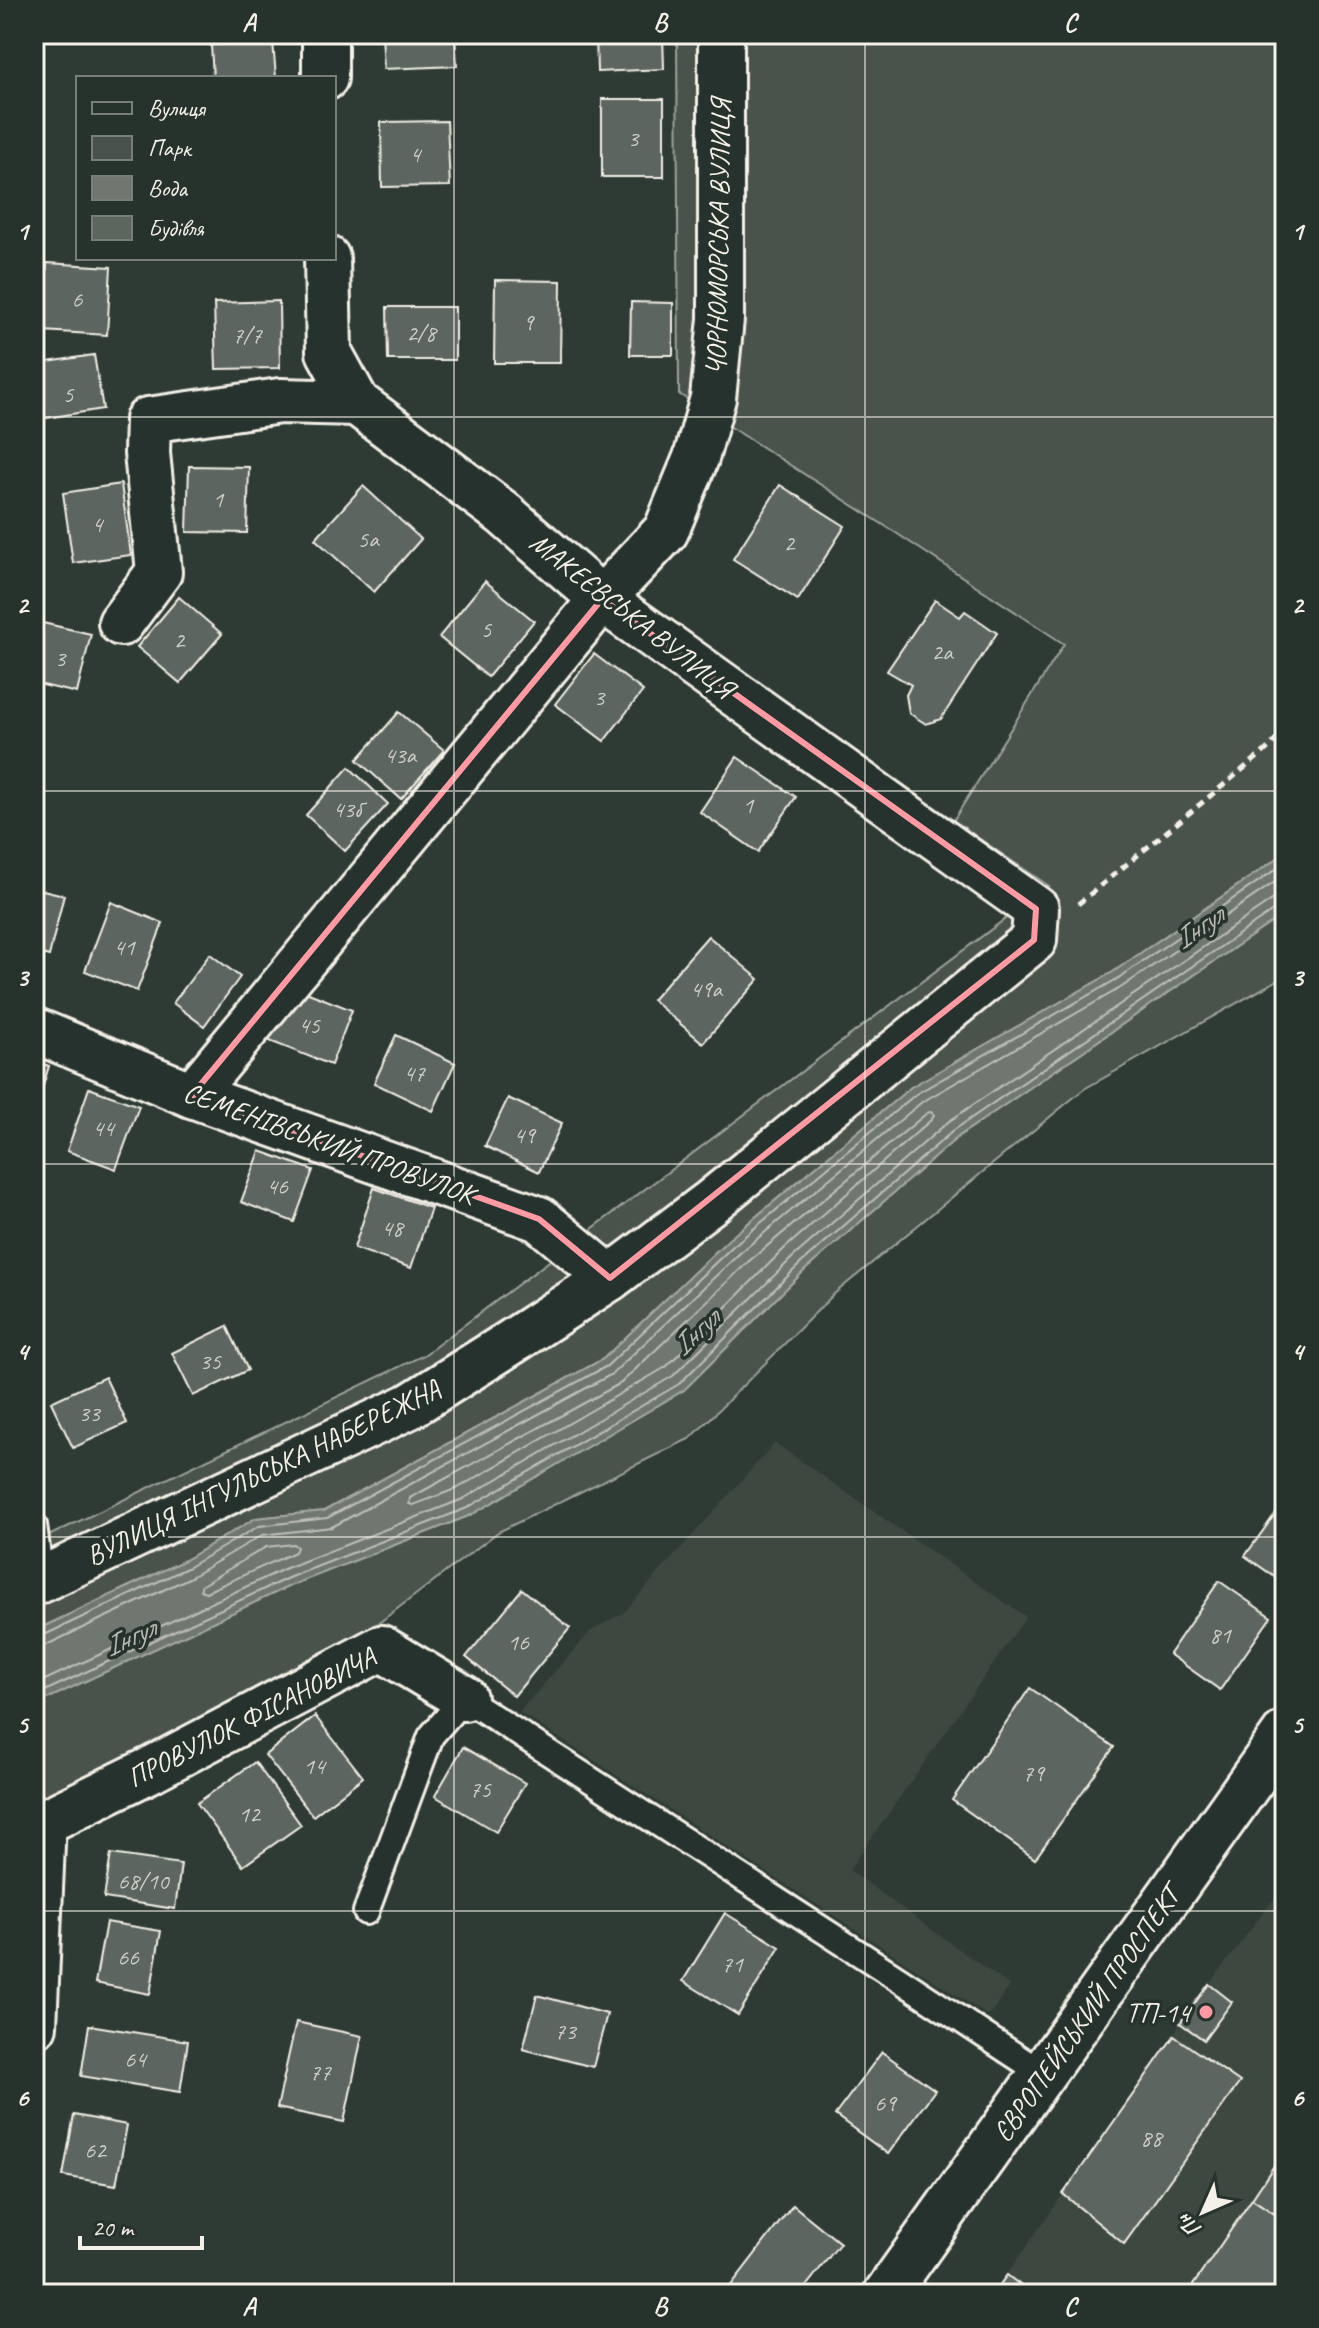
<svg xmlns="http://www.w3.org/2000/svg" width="1319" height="2328" font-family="Caveat,sans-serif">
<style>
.built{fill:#3c4841}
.green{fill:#48524c;stroke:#9ea29a;stroke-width:2}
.water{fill:#6f7770;stroke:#a4a8a0;stroke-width:2}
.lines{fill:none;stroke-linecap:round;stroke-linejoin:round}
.shore{stroke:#bfc0b8;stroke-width:2}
.building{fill:#5c655e;stroke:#f4f1e8;stroke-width:2}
.service-casing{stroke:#f4f1e8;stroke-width:30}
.minor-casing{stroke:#f4f1e8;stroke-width:50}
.primary-casing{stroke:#f4f1e8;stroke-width:50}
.path{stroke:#f4f1e8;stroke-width:5;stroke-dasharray:8 6;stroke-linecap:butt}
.service{stroke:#26332d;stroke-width:24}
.minor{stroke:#26332d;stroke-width:44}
.primary{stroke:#26332d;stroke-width:44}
.marked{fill:none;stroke:#ff9aa2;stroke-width:6;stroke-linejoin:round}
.grid{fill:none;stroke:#f4f1e8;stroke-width:2;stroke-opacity:0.55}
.poi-dot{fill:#ff9aa2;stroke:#26332d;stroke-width:3}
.labels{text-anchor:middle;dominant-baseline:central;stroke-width:7;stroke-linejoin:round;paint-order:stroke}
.number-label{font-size:24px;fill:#cecec6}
.street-label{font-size:28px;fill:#f4f1e8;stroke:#26332d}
.poi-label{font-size:28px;fill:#f4f1e8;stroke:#26332d;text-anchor:end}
.water-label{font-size:30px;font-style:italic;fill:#b8bab2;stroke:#26332d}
.neatline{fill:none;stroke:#f4f1e8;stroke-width:3}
.grid-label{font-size:26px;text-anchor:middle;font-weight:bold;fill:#f4f1e8}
</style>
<rect width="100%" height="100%" fill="#2e3b34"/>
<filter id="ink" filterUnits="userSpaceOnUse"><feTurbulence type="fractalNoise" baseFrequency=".0125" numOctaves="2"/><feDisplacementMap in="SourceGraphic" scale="16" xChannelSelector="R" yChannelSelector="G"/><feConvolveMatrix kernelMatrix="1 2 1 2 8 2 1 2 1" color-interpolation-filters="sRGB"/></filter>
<g filter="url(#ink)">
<!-- built -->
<g class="built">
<polygon points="775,1443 1026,1617 849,1870 1010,1986 989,2016 519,1712 591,1631 623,1613"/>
<polygon points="1285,1884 1285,2294 993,2294 1174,2036 1180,2023"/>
</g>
<!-- green -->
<g class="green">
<polygon points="677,34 1285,34 1285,853 1113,972 911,1087 728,1240 603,1359 324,1511 256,1518 183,1561 34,1631 34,1543 424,1355 1049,886 953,821 1064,644 893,531 679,394"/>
<polygon points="1285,913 1285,976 1084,1089 834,1294 691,1438 498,1532 300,1683 34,1816 34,1705 292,1585 471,1515 684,1390 805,1270 959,1136"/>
</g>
<!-- water -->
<polygon class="water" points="1285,853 1285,913 959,1136 805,1270 684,1390 471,1515 292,1585 34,1705 34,1631 183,1561 256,1518 324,1511 603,1359 728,1240 911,1087 1113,972"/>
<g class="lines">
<!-- shore -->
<g class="shore">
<polygon points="931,1112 934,1115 932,1119 785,1248 666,1367 458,1488 413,1505 409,1504 410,1498 621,1383 748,1262 927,1113"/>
<polygon points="293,1544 297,1547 295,1552 206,1592 200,1590 202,1585 266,1547"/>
<polyline points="34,1637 40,1637 187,1568 259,1526 327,1518 607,1366 733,1246 916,1094 1117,979 1285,863"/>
<polyline points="34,1647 44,1646 191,1577 262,1535 332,1527 612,1374 740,1253 922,1102 1122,987 1285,875"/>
<polyline points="34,1685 284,1569 463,1499 673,1376 793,1257 948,1122 1272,900 1285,896"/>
<polyline points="34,1696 288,1578 467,1508 679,1384 800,1264 954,1130 1277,908 1285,907"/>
</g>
</g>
<!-- building -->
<g class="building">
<polygon points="382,34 455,34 457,66 384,69"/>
<polygon points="596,34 663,34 664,69 597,72"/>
<polygon points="273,41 276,78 213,78 211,45"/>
<rect x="602" y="99" width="62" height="78"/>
<polygon points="447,121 450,186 382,187 381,122"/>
<polygon points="47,263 111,267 107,335 43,331"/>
<polygon points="495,280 561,281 560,363 494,363"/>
<polygon points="279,301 280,368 216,369 214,303"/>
<polygon points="631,302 673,303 673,355 630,355"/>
<polygon points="387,307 455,307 455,360 388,360"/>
<polygon points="94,355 103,409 40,419 34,379 34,364"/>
<polygon points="189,466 249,467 247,533 187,532"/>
<polygon points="121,484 131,555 73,563 63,493"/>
<polygon points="780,485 845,526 798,600 733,559"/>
<polygon points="363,486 421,539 374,592 315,539"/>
<polygon points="485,581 534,621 488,677 439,637"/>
<polygon points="179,597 222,634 180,683 137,647"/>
<polygon points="935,600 960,617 965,611 997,633 941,719 926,724 909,713 906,695 911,685 887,671"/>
<polygon points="34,621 91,634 77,693 34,683"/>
<polygon points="594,654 643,691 604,741 555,704"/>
<polygon points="399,712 444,750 401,799 357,760"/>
<polygon points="737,757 796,797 758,852 700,812"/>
<polygon points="349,767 388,804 345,851 306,815"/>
<polygon points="34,888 64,895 49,956 34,952"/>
<polygon points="111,902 163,923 137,991 85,971"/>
<polygon points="708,936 759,979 703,1043 652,1000"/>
<polygon points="210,954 240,977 204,1026 173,1003"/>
<polygon points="288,985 352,1010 331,1065 267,1040"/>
<polygon points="396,1035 455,1063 433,1111 374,1083"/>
<polygon points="34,1061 49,1066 34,1116"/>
<polygon points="89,1088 139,1106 116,1169 67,1151"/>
<polygon points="508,1098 562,1123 539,1172 485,1146"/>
<polygon points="260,1151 313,1170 294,1222 241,1202"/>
<polygon points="374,1188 431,1208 411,1268 354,1248"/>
<polygon points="227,1326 248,1370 193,1396 172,1353"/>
<polygon points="105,1377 127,1423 73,1448 51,1402"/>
<polygon points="1285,1500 1285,1584 1245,1556"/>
<polygon points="1219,1581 1271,1617 1220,1690 1169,1654"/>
<polygon points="522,1589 570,1628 514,1696 466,1657"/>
<polygon points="1030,1688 1114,1747 1035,1859 952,1800"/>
<polygon points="315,1716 363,1777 313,1816 265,1755"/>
<polygon points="463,1747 525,1783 496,1832 435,1796"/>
<polygon points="255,1762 301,1825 243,1866 197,1803"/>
<polygon points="111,1854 181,1864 175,1909 104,1898"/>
<polygon points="725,1913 780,1947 738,2015 683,1981"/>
<polygon points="106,1922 161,1931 150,1994 95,1983"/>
<polygon points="1209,1984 1232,2002 1204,2040 1180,2023"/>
<polygon points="537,1995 607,2014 593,2067 523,2049"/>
<polygon points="296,2022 362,2036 344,2122 277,2108"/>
<polygon points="89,2025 188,2041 180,2092 81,2076"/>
<polygon points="1174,2036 1240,2082 1124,2244 1063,2194"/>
<polygon points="882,2052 935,2090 888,2154 835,2115"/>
<polygon points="74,2115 127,2125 116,2185 63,2176"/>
<polygon points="1285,2149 1285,2221 1252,2199"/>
<polygon points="1252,2199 1285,2221 1285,2294 1187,2294"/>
<polygon points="793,2205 840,2243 800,2294 729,2294 726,2292"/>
<polygon points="1007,2275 1032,2294 993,2294"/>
</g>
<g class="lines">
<defs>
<g id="service">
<polyline points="34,1525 41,1580"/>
<polyline points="366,1912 431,1736 464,1698 899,1979 1043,2074"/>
</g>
<g id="minor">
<polyline points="325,34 325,78"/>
<polyline points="121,623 159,572 147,453 148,420 280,401 357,403"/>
<polyline points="34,1030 192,1095 539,1219 610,1278"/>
<polyline points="192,1095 602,599 666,531 696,458 713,398 721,319 721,34"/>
<polyline points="34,1583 410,1406 510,1343 610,1278 711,1202 1034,940 1036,909 602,599 503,513 357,403 329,352 327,258"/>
<polyline points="34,1827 150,1770 381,1648 464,1698"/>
<polyline points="34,2026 43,1821"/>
</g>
<polyline id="primary" points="886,2294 1285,1733"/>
</defs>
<!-- service casing -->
<use href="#service" class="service-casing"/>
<!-- minor casing -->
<use href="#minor" class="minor-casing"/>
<!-- primary casing -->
<use href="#primary" class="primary-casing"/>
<!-- path -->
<polyline class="path" points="1078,904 1264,752 1285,731"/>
<!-- service -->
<use href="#service" class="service"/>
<!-- minor -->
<use href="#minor" class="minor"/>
<!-- primary -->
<use href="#primary" class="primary"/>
</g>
</g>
<!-- marked area -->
<path class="marked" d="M602 599 1036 909 1034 940 610 1278 539 1219 192 1095Z"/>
<!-- grid -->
<path class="grid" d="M454 34V2294M865 34V2294M34 417H1285M34 791H1285M34 1164H1285M34 1537H1285M34 1911H1285"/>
<!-- markers -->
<circle class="poi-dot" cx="1206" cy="2012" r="8"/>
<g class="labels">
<!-- number labels -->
<g class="number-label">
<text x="633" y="138">3</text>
<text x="415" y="154">4</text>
<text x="77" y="299">6</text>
<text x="528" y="322">9</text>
<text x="421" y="333">2/8</text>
<text x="247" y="335">7/7</text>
<text x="68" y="394">5</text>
<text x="218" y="499">1</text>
<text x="97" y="524">4</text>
<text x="368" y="539">5а</text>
<text x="789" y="543">2</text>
<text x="486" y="629">5</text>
<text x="179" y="640">2</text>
<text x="942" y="652">2а</text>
<text x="60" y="658">3</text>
<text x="599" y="697">3</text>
<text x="400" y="755">43а</text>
<text x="748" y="805">1</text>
<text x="347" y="809">43б</text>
<text x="124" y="947">41</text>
<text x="706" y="989">49а</text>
<text x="309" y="1025">45</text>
<text x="414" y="1073">47</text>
<text x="103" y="1128">44</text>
<text x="524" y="1135">49</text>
<text x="277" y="1186">46</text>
<text x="392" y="1228">48</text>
<text x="210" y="1361">35</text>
<text x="89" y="1413">33</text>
<text x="1220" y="1635">81</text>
<text x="518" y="1642">16</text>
<text x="314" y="1766">14</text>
<text x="1033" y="1773">79</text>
<text x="480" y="1789">75</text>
<text x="249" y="1814">12</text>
<text x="143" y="1881">68/10</text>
<text x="128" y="1957">66</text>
<text x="732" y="1964">71</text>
<text x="565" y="2031">73</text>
<text x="135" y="2059">64</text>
<text x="320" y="2072">77</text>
<text x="885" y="2103">69</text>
<text x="1151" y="2138">88</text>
<text x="95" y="2150">62</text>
</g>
<!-- street labels -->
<g class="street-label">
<text transform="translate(718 237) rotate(-89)">ЧОРНОМОРСЬКА ВУЛИЦЯ</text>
<text transform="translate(632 615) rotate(38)">МАКЕЄВСЬКА ВУЛИЦЯ</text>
<text transform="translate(329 1143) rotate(20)">СЕМЕНІВСЬКИЙ ПРОВУЛОК</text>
<text transform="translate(263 1472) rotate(-26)">ВУЛИЦЯ ІНГУЛЬСЬКА НАБЕРЕЖНА</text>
<text transform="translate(251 1717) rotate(-27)">ПРОВУЛОК ФІСАНОВИЧА</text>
<text transform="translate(1086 2014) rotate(-55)">ЄВРОПЕЙСЬКИЙ ПРОСПЕКТ</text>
</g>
<!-- poi labels -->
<g class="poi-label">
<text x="1190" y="2012">ТП-14</text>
</g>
<!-- water labels -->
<g class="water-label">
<text transform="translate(1198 927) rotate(-34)">Інгул</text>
<text transform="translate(695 1332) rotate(-43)">Інгул</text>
<text transform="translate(129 1637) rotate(-24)">Інгул</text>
</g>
</g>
<!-- margin -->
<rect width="1319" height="2328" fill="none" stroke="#26332d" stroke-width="88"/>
<!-- legend -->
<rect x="76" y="76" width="260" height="184" fill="#26332d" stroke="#787f78" stroke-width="2"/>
<rect x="92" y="102" width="40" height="12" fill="#26332d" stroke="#787f78" stroke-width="2"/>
<text x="148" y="116" font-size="24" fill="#f4f1e8">Вулиця</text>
<rect x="92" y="136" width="40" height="24" fill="#48524c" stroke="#787f78" stroke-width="2"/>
<text x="148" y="156" font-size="24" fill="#f4f1e8">Парк</text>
<rect x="92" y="176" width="40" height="24" fill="#6f7770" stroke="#787f78" stroke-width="2"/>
<text x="148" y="196" font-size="24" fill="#f4f1e8">Вода</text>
<rect x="92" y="216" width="40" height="24" fill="#5c655e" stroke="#787f78" stroke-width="2"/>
<text x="148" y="236" font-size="24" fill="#f4f1e8">Будівля</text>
<!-- north arrow -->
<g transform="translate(1203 2212) rotate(225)" stroke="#26332d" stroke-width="6" paint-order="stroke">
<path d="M0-6L14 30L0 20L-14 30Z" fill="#f4f1e8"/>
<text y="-12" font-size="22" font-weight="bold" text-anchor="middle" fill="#f4f1e8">Пн</text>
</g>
<!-- scale -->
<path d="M80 2236v12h122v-12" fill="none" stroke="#f4f1e8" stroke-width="4"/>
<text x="92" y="2236" font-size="24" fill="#f4f1e8" stroke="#26332d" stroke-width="6" paint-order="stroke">20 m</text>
<rect x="44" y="44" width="1231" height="2240" class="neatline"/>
<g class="grid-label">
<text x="249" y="31">A</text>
<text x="660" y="31">B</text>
<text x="1070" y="31">C</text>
<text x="22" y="240">1</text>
<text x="1297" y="240">1</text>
<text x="22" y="613">2</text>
<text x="1297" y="613">2</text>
<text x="22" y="986">3</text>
<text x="1297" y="986">3</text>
<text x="22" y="1360">4</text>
<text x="1297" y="1360">4</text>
<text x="22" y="1733">5</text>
<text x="1297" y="1733">5</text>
<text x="22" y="2106">6</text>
<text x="1297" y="2106">6</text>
<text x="249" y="2315">A</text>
<text x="660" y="2315">B</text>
<text x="1070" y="2315">C</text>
</g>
</svg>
